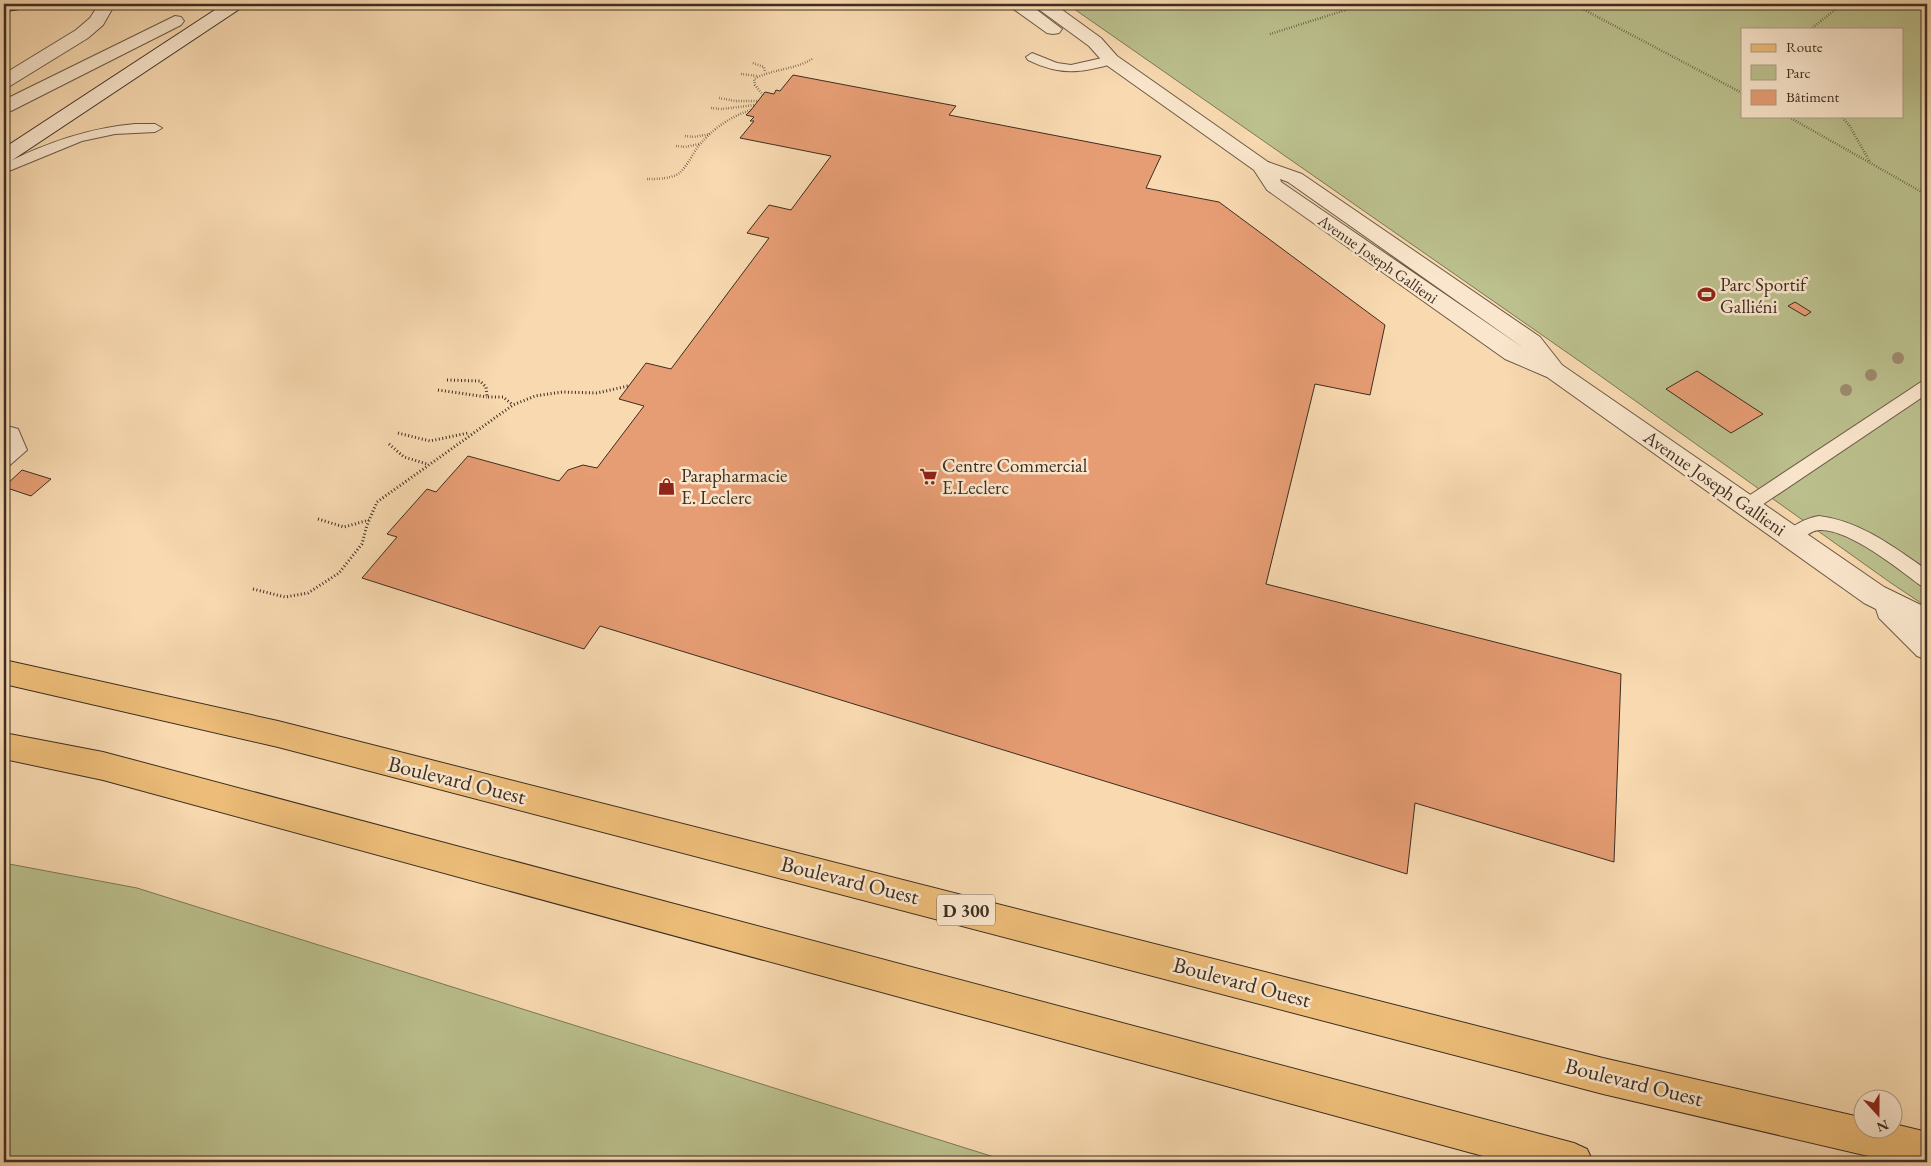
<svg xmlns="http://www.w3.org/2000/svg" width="1931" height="1166" font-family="'EB Garamond',serif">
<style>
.green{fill:#bbc08d;stroke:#7c7758;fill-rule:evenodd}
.building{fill:#e79d74;stroke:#3c2e23}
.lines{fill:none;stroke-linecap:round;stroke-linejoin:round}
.lane-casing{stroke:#6b5946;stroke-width:2}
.street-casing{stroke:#6b5946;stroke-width:2}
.secondary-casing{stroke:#3c2e23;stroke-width:2}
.primary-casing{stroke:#3c2e23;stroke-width:2}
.path-far1{stroke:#3c2e23;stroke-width:2.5;stroke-dasharray:0.5 2;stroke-linecap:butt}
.path{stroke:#3c2e23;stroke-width:3;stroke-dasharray:1 2.5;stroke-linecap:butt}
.lane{fill:#fae6cc;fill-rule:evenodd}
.street{fill:#fae6cc;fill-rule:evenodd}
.secondary{fill:#fae6cc;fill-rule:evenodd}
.primary{fill:#ecbc78;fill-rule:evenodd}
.tree{fill:#9e8b6e}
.labels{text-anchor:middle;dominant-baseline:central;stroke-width:5;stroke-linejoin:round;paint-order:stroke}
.far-street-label{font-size:16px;fill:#3c2e23;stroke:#fae6cc}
.shield{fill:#fae6cc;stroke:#756556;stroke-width:1}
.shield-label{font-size:18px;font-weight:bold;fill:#3c2e23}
.poi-label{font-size:19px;fill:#3c2e23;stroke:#fae6cc;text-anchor:start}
.street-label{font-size:19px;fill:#3c2e23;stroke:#fae6cc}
.near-street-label{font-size:22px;fill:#3c2e23;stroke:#fae6cc}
</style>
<rect width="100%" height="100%" fill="#f8d9b0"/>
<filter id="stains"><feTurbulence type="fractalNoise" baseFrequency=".004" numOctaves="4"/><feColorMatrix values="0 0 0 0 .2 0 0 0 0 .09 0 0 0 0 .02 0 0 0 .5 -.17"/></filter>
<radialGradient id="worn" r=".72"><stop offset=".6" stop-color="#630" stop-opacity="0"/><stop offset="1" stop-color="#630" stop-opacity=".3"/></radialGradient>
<!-- green -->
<g class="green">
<path d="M1067 4H1927V607L1891 583 1585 365ZM1742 29H1902V116H1742Z"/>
<polygon points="4,863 137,888 1010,1162 4,1162"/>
</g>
<!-- building -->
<g class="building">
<polygon points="4,4 41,4 41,6 4,12"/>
<polygon points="793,75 956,106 949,115 1161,156 1146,188 1219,202 1385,325 1370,395 1315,384 1266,584 1621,674 1614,862 1415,803 1407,874 600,626 584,649 362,578 397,537 387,534 427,489 436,492 468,456 559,481 568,470 583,465 597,468 644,406 619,399 646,363 671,369 769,238 747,233 769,205 791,210 831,156 740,138 754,121 750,121 754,117 746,115 751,110 765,92 774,94 776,90 780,91"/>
<polygon points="1795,302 1811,312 1805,316 1788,306"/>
<polygon points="1697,371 1763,414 1731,433 1666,389"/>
<polygon points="22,470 51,479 31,496 4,487"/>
</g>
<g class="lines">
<defs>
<g id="lane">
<path d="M1032 53 1057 63 1071 65 1111 56 1117 60 1115 63C1081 73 1061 76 1028 60L1026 57Z"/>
<path d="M135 124H155L162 128 155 132 115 134 82 141 4 173V164C46 143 88 128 135 124Z"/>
<polygon points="1927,380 1927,394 1753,511 1747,513 1741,511 1738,506 1741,501 1921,382"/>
<polygon points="4,425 18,429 27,450 10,465 4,467 4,452 9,448 4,437"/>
<path d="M1819 516C1860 521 1894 547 1927 570V587L1920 585C1897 568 1849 529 1820 530 1806 530 1801 547 1786 542L1783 537C1789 526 1807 518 1819 516Z"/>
</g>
<g id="street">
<polygon points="99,4 115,4 103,25 88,38 10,86 4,87 4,74 76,30 90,18"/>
<polygon points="1010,4 1029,4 1062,29 1059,33 1053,34 1047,33 1012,8"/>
<path d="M1035 4H1054L1101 38 1117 56 1268 162 1302 174 1540 337 1562 365 1884 587 1927 608V660L1917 656 1879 618 1876 609 1864 603 1547 377 1505 359 1267 190 1254 170 1105 64 1089 46 1037 8ZM1280 179 1288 182 1525 349 1281 182Z"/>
<polygon points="175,16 181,17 184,21 181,25 11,111 4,113 4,100"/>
</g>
<polygon id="secondary" points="224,4 243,4 241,8 11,161 4,163 4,148"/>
<g id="primary">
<polygon points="4,660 278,721 1603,1058 1864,1118 1864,1128 1894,1128 1894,1124 1927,1132 1927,1162 1894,1162 1603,1094 278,747 4,684"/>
<polygon points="4,733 103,752 1574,1143 1587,1149 1593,1162 1505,1162 103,780 4,759"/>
</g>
</defs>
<!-- lane casing -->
<use href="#lane" class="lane-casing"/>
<!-- street casing -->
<use href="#street" class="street-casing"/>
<!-- secondary casing -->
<use href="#secondary" class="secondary-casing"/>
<!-- primary casing -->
<use href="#primary" class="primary-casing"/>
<!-- path-far1 -->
<g class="path-far1">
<polyline points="1573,4 1742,93"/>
<polyline points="1811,29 1842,4"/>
<polyline points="1270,34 1365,4"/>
<polyline points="753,63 764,67 765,72"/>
<polyline points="741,74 758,76"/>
<path d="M763 95 755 85 754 79C772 69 794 70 812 59"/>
<polyline points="719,98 736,101 758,101"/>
<polyline points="711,108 722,109 755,105"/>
<polyline points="1787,116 1927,195"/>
<polyline points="1841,116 1849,125 1870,162"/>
<polyline points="685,136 694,137 710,134"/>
<polyline points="676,146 685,147 699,144"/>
<path d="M647 179C657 179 669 179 678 174 686 168 691 157 697 148 711 130 729 117 751 110"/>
</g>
<!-- path -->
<g class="path">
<polyline points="447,380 480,381 486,387 487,397 503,397 513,405"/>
<polyline points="438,390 487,397"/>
<polyline points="398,433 430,441 468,433"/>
<polyline points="389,444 404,457 427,464"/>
<polyline points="318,519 344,527 369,520"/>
<polyline points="253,589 285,597 308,593 339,573 362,544 367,525 377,502 513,405 535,396 562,392 597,393 628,386"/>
</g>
<!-- lane -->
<use href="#lane" class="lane"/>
<!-- street -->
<use href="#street" class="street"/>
<!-- secondary -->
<use href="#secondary" class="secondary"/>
<!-- primary -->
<use href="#primary" class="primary"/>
</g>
<!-- trees -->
<g class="tree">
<circle cx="1898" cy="358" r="6"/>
<circle cx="1871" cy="375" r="6"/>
<circle cx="1846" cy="390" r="6"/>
</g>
<!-- icons -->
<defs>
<symbol id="stadium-bare" viewBox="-9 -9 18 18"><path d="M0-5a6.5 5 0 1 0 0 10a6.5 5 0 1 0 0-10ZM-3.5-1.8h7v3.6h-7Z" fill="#8f2418" stroke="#fae6cc" stroke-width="2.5" paint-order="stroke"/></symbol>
<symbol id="supermarket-bare" viewBox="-9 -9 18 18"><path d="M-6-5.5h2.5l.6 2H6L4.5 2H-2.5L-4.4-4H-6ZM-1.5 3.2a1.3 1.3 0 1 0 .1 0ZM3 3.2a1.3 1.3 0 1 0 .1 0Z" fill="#8f2418" stroke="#fae6cc" stroke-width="2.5" paint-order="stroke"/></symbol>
<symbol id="shop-bare" viewBox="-9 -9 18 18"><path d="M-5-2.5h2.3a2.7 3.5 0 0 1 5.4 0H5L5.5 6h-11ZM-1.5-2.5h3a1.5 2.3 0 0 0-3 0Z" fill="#8f2418" stroke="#fae6cc" stroke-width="2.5" paint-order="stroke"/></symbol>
</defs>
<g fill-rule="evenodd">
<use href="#stadium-bare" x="1694" y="282" width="25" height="25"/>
<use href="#supermarket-bare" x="916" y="464" width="25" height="25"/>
<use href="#shop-bare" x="654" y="474" width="25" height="25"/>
</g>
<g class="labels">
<!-- far-street labels -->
<g class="far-street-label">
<text transform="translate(1378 259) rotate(35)">Avenue Joseph Gallieni</text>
</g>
<!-- shield labels -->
<rect class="shield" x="937" y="894.5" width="58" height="31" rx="4"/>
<g class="shield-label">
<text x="966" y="910">D 300</text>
</g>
<!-- poi labels -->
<g class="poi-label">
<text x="1720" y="284">Parc Sportif<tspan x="1720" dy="22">Galliéni</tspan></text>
<text x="942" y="465">Centre Commercial<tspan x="942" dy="22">E.Leclerc</tspan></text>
<text x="681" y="475">Parapharmacie<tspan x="681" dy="22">E. Leclerc</tspan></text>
</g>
<!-- street labels -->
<g class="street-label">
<text transform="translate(1715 483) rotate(35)">Avenue Joseph Gallieni</text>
</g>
<!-- near-street labels -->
<g class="near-street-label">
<text transform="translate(457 780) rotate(14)">Boulevard Ouest</text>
<text transform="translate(850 880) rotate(14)">Boulevard Ouest</text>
<text transform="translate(1242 982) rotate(15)">Boulevard Ouest</text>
<text transform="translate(1634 1082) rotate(14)">Boulevard Ouest</text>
</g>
</g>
<!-- margin -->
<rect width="1931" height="1166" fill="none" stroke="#f8d9b0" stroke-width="20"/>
<rect x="5" y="5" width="1921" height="1156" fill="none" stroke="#3c2e23" stroke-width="2.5"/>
<rect x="10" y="10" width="1911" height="1146" fill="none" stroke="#3c2e23"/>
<!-- legend -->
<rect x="1741" y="28" width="162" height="90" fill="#fae6cc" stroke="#ae9c88"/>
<rect x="1751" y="44" width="25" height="8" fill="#ecbc78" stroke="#ae9c88"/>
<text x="1786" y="52" font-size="15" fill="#3c2e23">Route</text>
<rect x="1751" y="65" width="25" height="15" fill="#bbc08d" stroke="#ae9c88"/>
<text x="1786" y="78" font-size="15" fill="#3c2e23">Parc</text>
<rect x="1751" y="90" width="25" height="15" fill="#e79d74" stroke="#ae9c88"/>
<text x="1786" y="102" font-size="15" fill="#3c2e23">Bâtiment</text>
<!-- north arrow -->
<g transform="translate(1878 1114) rotate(159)"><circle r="24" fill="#fae6cc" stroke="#ae9c88"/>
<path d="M0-4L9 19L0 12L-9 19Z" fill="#8f2418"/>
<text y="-8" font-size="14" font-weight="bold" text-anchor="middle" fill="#3c2e23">N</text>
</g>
<rect width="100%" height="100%" filter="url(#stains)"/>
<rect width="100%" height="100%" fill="url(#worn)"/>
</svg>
